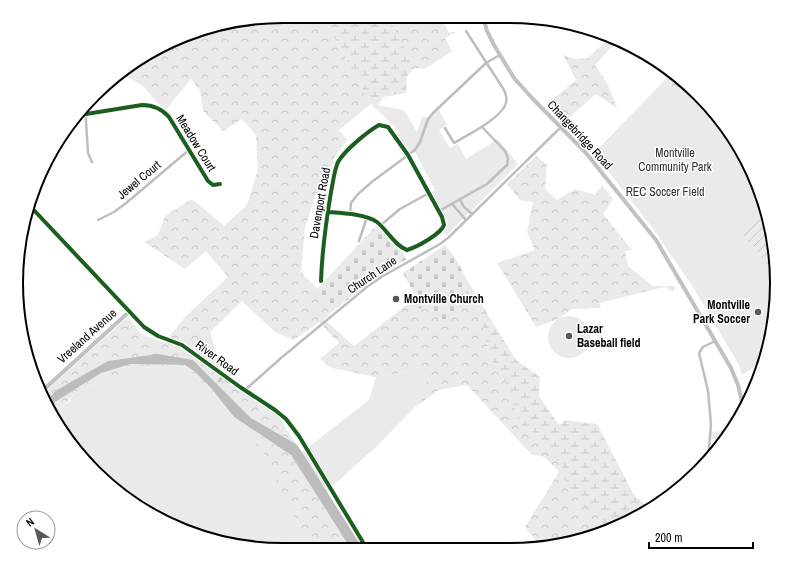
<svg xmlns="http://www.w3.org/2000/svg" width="793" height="566" font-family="'Archivo Narrow',sans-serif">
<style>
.green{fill:#eaeaea}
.forest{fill:url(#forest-crowns)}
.wetland{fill:url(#wetland-marsh)}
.cemetery{fill:url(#cemetery-stones)}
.garden{fill:url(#garden-furrows)}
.water{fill:#bcbcbc}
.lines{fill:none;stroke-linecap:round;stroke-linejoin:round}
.street{stroke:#bebebe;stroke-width:2.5}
.secondary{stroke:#c1c1c1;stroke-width:4}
.cycleway-casing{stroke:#fff;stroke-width:6}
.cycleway{stroke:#1b5e20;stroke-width:4}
.poi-dot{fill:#595959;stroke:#fff;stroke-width:1.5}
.labels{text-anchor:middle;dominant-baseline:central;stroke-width:3;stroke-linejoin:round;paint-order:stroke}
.street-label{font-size:12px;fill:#000;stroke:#fff}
.park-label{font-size:12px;fill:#2f2f2f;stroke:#fff}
.poi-label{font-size:12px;font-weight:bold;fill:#000;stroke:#fff;text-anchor:start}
.rim{fill:none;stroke:#000;stroke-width:2}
</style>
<defs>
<pattern id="forest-crowns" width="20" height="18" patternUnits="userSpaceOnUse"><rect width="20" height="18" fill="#eaeaea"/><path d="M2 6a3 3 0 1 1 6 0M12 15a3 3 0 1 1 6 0" fill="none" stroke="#c7c7c7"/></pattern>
<pattern id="wetland-marsh" width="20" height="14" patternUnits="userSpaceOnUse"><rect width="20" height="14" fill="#eaeaea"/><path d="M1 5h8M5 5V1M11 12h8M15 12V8" fill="none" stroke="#c7c7c7"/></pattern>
<pattern id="cemetery-stones" width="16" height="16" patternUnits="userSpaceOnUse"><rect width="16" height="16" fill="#eaeaea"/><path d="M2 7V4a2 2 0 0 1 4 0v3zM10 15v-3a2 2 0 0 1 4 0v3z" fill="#c7c7c7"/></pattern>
<pattern id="garden-furrows" width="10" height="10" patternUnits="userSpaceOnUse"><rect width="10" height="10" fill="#eaeaea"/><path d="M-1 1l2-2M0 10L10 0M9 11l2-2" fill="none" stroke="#c7c7c7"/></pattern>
</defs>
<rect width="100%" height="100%" fill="#fff"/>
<!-- green -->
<g class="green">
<polygon points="663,82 683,93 692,91 711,107 741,150 763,197 775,248 776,301 768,352 765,360 742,375 739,365 693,287 654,230 594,153"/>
<polygon points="371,104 404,110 417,132 422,116 429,118 438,108 447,125 439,130 450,148 458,144 466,159 498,139 518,164 446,236 443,232 448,225 430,193 435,190 414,150 407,154 395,135 399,131"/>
<circle cx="569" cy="337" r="21"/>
<polygon points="174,365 186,368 207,386 269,460 284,501 304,532 336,549 266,549 214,541 165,523 121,495 82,459 53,412 70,401 73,393 93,385 140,368"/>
<polygon points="416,370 428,377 415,407 376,447 327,491 302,452 369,400 376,377"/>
</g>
<!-- forest -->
<g class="forest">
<polygon points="283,16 323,17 371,104 339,130 347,140 335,156 326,188 316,195 305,227 301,272 336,309 324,319 354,346 404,307 426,309 465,301 466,278 477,297 489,355 519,403 512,404 519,414 516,422 538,435 562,467 559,472 569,485 594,509 607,531 542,548 525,527 559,472 545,457 532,455 467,385 439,390 415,407 428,377 416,370 376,377 332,368 320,359 339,343 319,322 294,340 275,332 242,301 210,332 223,377 279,417 296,444 251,418 193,360 108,361 55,391 47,402 43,396 51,386 128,317 141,334 164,343 185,317 228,277 206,251 185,269 144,242 158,235 165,216 192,199 224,226 247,205 258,169 256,135 242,119 223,131 203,111 200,90 191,79 165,111 143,86 121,73 135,61 214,25"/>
<polygon points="389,18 445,19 443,21 449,33 458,31 445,38 452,51 425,69 415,68"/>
<polygon points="609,39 616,42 595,65 608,85 617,108 596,94 565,121 548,103 576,80 563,55 576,59 588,58"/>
<polygon points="670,73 670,74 692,91 683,93 663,82"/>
<polygon points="536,156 547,165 545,189 557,200 575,189 595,195 602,185 613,199 603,214 632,250 625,251 628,266 653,286 674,286 675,288 673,292 665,287 599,303 601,308 572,309 558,319 536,327 497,263 535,250 527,232 533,202 520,200 507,184"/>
<path d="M131 364 185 365 195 372 211 388 234 417 291 455 351 549H336L304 532 284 501 269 460 207 386 186 368 174 365 140 368 93 385 73 393C69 403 62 406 53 412L51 408 55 402 101 373Z"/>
<polygon points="732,430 724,442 711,439 711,432"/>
</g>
<!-- wetland -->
<g class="wetland">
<polygon points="323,17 389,18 415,68 407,76 406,93 383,97 377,106 371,104"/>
<polygon points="477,297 516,360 540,377 539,396 559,425 565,420 597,424 634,495 648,507 612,530 607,531 594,509 583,506 559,472 562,467 538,435 516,422 519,414 512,404 518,403 489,355"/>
</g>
<!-- cemetery -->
<g class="cemetery">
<polygon points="377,225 403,253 407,259 372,280 336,309 317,289"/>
<polygon points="445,245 456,259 466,278 465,301 444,321 426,309 404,307 416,297 403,273"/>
</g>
<!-- garden -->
<polygon class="garden" points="767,213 775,248 775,262 769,267 742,233"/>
<!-- water -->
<polygon class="water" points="158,354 193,360 251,418 296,444 302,452 363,549 351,549 291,455 234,417 211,388 195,372 185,365 131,364 101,373 55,402 51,408 47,402 55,391 108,361"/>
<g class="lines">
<!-- street -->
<g class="street">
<polyline points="85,105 88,153 92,162"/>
<path d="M86 114 142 105C153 105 162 109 169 117L208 181 213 185 220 184"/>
<path d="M445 128 454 143C467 135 502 118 506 103 507 98 506 94 504 90L466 31"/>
<polyline points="460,200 464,207 472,214"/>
<polyline points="452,204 466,220"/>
<polyline points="439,211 487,184 507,165 508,158 505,151 482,127"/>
<polyline points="350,215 351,203 358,194 373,181 415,150 420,142 428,119 433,113 486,63 500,55"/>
<polyline points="98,220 114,212 125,204 189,150"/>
<polyline points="381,225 400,209 429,193"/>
<polyline points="359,241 367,217"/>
<path d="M321 281C322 251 326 222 331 192 333 183 334 171 338 162 345 150 367 132 379 125L388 127 408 155 442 217 444 225C441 234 417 247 407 250 395 246 387 230 377 222 366 214 342 213 328 212"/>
<polyline points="219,381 224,375"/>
<polyline points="245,390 281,358 368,286 383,276 440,244 448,238 561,127"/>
<polyline points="708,460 711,424 708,391 699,353 703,347 715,341"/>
</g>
<!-- secondary -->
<g class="secondary">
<polyline points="484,20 487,31 494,45 514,78 532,98 586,153 656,240 731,368 738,385 744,410"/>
<polyline points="30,206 144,327 158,336 182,345 240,387 275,410 286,419 299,436 367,549"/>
<polyline points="41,392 130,311"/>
</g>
<defs>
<g id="cycleway">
<path d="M86 114 142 105C153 105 162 109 169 117L208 181 213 185 220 184"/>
<polyline points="30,206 144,327 158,336 182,345 240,387 275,410 286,419 299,436 367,549"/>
<path d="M321 281C322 251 326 222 331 192 333 183 334 171 338 162 345 150 367 132 379 125L388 127 408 155 442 217 444 225C441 234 417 247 407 250 395 246 387 230 377 222 366 214 342 213 328 212"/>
</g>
</defs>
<!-- cycleway casing -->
<use href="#cycleway" class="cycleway-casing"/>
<!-- cycleway -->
<use href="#cycleway" class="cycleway"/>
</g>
<!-- markers -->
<g class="poi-dot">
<circle cx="396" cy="299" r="4"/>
<circle cx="758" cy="312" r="4"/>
<circle cx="569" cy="336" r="4"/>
</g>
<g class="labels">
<!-- street labels -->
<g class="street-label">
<text transform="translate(580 135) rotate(47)">Changebridge Road</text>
<text transform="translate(196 143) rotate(58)">Meadow Court</text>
<text transform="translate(139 180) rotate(-40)">Jewel Court</text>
<text transform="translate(320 203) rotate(-80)">Davenport Road</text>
<text transform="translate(372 275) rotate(-34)">Church Lane</text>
<text transform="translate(87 336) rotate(-42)">Vreeland Avenue</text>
<text transform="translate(217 358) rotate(36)">River Road</text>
</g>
<!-- park labels -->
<g class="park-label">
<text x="675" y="153">Montville<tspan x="675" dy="14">Community Park</tspan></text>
<text x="665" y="192">REC Soccer Field</text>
</g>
<!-- poi labels -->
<g class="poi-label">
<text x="404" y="299">Montville Church</text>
<text x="750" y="305" text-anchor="end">Montville<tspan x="750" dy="14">Park Soccer</tspan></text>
<text x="577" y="329">Lazar<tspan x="577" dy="14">Baseball field</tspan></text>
</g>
</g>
<!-- crop -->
<path d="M0 0H793V566H0ZM283 23H510A260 260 0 0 1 770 283V283A260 260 0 0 1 510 543H283A260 260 0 0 1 23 283V283A260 260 0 0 1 283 23Z" fill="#fff" fill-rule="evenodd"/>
<path class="rim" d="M283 23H510A260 260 0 0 1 770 283V283A260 260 0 0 1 510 543H283A260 260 0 0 1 23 283V283A260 260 0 0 1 283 23Z"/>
<!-- north arrow -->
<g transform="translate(36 530) rotate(323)"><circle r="19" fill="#ffffff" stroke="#999999"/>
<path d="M0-3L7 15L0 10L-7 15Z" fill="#595959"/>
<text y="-6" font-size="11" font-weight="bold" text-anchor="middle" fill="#000000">N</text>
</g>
<!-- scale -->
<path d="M649 542v6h104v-6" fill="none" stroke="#000000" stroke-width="2"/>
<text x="655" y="542" font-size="12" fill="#000000" stroke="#ffffff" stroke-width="3" paint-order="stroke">200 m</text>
</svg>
